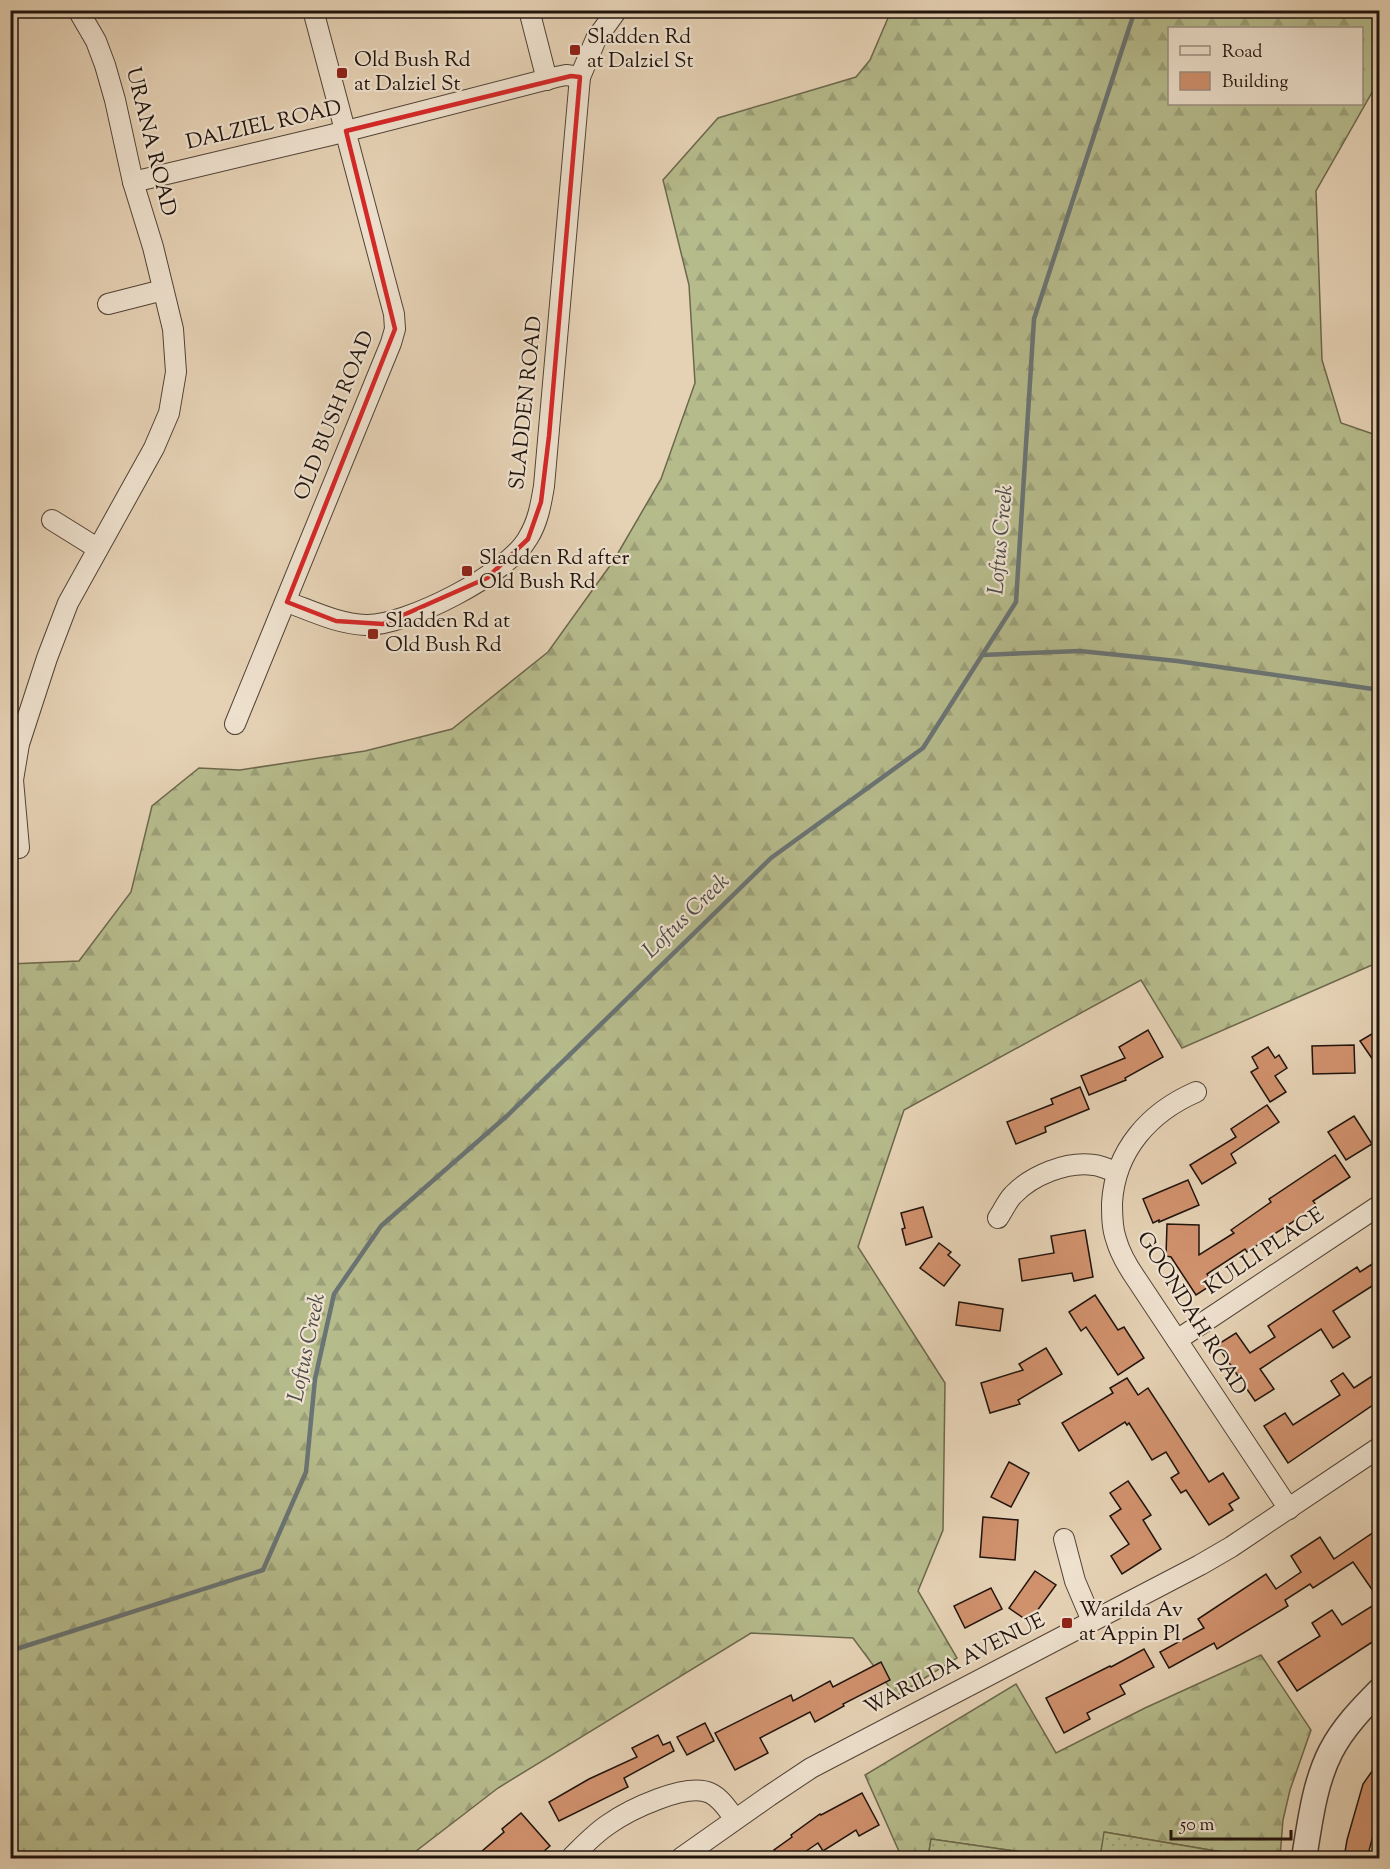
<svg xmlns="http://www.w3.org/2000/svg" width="1390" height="1869" font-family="'Sorts Mill Goudy',serif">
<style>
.forest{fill:url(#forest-firs);stroke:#6c684c;stroke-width:1.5;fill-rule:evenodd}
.park{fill:url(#park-dots);stroke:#6c684c;stroke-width:1.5}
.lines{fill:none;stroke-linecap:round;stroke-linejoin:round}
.stream{stroke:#6a7474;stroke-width:4.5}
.building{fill:#d0916d;stroke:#21140d;stroke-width:1.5}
.minor-casing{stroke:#524337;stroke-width:22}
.tertiary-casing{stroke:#524337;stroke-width:27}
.minor{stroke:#eee1ce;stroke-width:20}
.tertiary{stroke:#eee1ce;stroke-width:24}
.marked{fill:none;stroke:#d62828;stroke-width:4.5;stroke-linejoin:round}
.poi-dot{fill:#8f2418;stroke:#eee1ce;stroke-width:2}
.labels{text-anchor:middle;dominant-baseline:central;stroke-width:4.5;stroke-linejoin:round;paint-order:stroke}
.poi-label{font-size:21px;fill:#21140d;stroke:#eee1ce;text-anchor:start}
.street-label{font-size:21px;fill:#21140d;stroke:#eee1ce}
.water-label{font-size:22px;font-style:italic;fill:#4c4c49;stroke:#eee1ce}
</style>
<defs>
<pattern id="forest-firs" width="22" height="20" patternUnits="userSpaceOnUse" patternTransform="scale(1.5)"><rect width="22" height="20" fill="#b6bb8c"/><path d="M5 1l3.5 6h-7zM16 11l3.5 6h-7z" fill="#9ca078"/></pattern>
<pattern id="park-dots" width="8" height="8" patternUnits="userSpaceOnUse" patternTransform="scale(1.5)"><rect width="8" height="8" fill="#b6bb8c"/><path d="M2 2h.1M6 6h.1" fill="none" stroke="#9ca078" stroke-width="1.8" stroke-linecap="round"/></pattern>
</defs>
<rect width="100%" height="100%" fill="#e5d1b4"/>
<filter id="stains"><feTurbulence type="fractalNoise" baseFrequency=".00333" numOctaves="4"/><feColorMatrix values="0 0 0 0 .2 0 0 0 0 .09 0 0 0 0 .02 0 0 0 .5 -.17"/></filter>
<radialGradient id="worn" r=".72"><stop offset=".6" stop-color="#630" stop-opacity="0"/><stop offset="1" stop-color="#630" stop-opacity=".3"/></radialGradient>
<!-- forest -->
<g class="forest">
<path d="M891 11H1379V80L1316 191 1322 360 1341 423 1379 436V962L1182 1048 1141 980 904 1110 858 1247 945 1383 943 1530 918 1591 957 1658 896 1696 853 1638 751 1633 498 1788 407 1858H11L10 964 79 961 131 892 152 806 199 768 240 770 365 751 452 729 548 652 614 560 661 479 695 383 689 285 663 180 718 118 856 77 870 60ZM1170 28H1362V104H1170Z"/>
<polygon points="1261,1655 1311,1730 1290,1790 1283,1820 1280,1858 1257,1858 1105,1832 1100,1858 1064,1858 931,1839 928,1858 902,1858 865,1775 1016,1684 1056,1753 1145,1708"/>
</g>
<!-- park -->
<g class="park">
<polygon points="1104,1832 1257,1858 1100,1858"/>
<polygon points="931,1839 1064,1858 928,1858"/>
</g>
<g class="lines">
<!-- stream -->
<g class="stream">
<polyline points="982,655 1080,651 1177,661 1380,690"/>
<polyline points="10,1651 263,1570 306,1472 315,1379 334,1294 381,1226 508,1115 771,858 923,748 1016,602 1034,319 1135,10"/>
</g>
</g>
<!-- building -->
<g class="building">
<polygon points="1380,1029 1380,1070 1360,1041"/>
<polygon points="1148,1030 1163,1057 1125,1078 1126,1080 1089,1095 1081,1076 1125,1058 1119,1047"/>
<polygon points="1354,1045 1355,1073 1313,1074 1312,1046"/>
<polygon points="1268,1047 1275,1058 1279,1055 1287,1068 1275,1076 1286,1092 1270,1102 1251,1072 1258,1068 1252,1057"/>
<polygon points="1080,1087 1089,1109 1045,1127 1046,1132 1016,1144 1007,1122 1053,1104 1051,1099"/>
<polygon points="1267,1105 1279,1122 1231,1154 1236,1163 1202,1184 1190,1165 1236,1137 1231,1129"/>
<polygon points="1354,1116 1372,1144 1346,1160 1328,1132"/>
<polygon points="1335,1155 1350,1177 1313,1201 1317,1206 1247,1252 1245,1249 1207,1274 1213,1284 1196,1295 1171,1257 1166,1256 1167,1224 1199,1225 1199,1255 1234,1233 1231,1230 1271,1202 1269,1199"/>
<polygon points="1188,1180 1199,1205 1159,1222 1159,1220 1153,1223 1143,1199"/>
<polygon points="923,1207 932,1237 906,1245 902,1229 905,1228 901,1213"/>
<polygon points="1085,1230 1093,1277 1074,1281 1072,1273 1022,1281 1019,1259 1054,1253 1051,1236"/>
<polygon points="939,1243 951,1252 948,1255 960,1265 944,1286 920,1268"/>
<polygon points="1380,1259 1380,1281 1333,1311 1350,1337 1333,1348 1321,1329 1260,1369 1274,1389 1255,1401 1217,1345 1236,1333 1250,1353 1275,1337 1268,1326 1357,1267 1360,1272"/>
<polygon points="1095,1295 1118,1330 1124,1327 1144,1358 1118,1375 1086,1327 1081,1331 1069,1312"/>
<polygon points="959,1302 1003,1309 1000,1331 956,1325"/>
<polygon points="1046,1348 1062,1374 1018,1400 1020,1404 990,1413 981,1383 1023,1370 1019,1364"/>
<polygon points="1380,1371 1380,1400 1288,1463 1264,1426 1285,1413 1293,1425 1340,1395 1331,1381 1343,1373 1354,1388"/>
<polygon points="1127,1378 1138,1395 1148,1388 1209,1482 1223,1473 1239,1498 1229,1504 1233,1510 1209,1525 1186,1490 1181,1493 1171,1478 1179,1473 1166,1452 1152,1460 1129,1423 1127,1425 1125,1422 1079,1451 1062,1423 1113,1393 1110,1388"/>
<polygon points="1009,1462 1029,1473 1011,1507 991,1497"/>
<polygon points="1128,1481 1151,1515 1143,1520 1161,1549 1122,1574 1111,1556 1129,1544 1110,1516 1121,1509 1110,1493"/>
<polygon points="983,1517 1018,1520 1015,1560 980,1557"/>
<polygon points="1380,1528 1380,1601 1353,1562 1313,1588 1310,1584 1285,1600 1288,1606 1217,1649 1214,1643 1169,1668 1160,1652 1204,1628 1198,1619 1266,1574 1276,1589 1301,1572 1291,1556 1320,1537 1334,1559"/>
<polygon points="1035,1571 1056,1585 1029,1622 1009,1608"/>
<polygon points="991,1588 1002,1609 965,1628 954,1606"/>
<polygon points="1380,1601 1380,1637 1297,1691 1278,1662 1320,1636 1312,1623 1332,1610 1342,1625"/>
<polygon points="1144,1649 1154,1667 1120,1685 1125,1694 1087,1713 1090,1719 1064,1733 1046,1698 1110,1666 1111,1667"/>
<polygon points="881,1662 890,1680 843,1704 844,1706 815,1722 810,1712 760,1738 768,1753 735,1770 715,1733 791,1695 793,1701 830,1681 833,1687"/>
<polygon points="705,1723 714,1741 687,1755 677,1737"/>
<polygon points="658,1735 663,1745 670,1742 674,1751 624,1778 628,1787 559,1821 549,1802 589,1779 637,1757 632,1748"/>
<polygon points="1380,1760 1380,1810 1367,1858 1344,1858 1347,1840 1363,1784"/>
<polygon points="862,1793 879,1825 859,1836 856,1830 823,1851 818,1843 796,1858 780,1858 774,1850 792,1837 791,1835 820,1814 821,1815"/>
<polygon points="521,1813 550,1846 536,1858 474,1858 504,1832 502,1829"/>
</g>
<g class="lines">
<defs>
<g id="minor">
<polyline points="529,10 547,80"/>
<polyline points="133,182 331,135 556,77 566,75 580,77"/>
<polyline points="108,304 163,290"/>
<polyline points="52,520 97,548"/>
<path d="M287 602C312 611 338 624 366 625 406 626 508 574 528 538 538 522 541 504 544 486L580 77 596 39 617 10"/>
<polyline points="235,724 391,343 395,329 394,314 313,10"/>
<polyline points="19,848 13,780 19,744 47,658 68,603 154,448 169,413 176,372 173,329 153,247 133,182 115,100 105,65 96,41 78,10"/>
<path d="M1196 1092C1150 1112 1115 1150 1112 1203 1112 1215 1112 1228 1116 1239 1120 1254 1128 1267 1137 1280L1289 1509"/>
<path d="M998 1218C1003 1211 1007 1201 1013 1195 1032 1175 1067 1161 1094 1165 1102 1166 1109 1170 1117 1172"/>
<polyline points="1177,1340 1380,1205"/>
<polyline points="1064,1539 1075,1581 1092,1621"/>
<path d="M571 1858C583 1846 595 1833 609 1824 629 1810 686 1782 710 1793 721 1798 728 1810 735 1819"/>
<polyline points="681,1858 769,1796 811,1768 1200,1565 1231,1547 1380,1447"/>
</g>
<path id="tertiary" d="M1304 1858C1310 1823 1314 1784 1331 1751 1343 1728 1361 1709 1380 1690"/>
</defs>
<!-- minor casing -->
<use href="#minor" class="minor-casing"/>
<!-- tertiary casing -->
<use href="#tertiary" class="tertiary-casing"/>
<!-- minor -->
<use href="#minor" class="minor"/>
<!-- tertiary -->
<use href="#tertiary" class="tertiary"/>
</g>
<!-- marked area -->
<path class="marked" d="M571 76 580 77 549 436 541 502 528 539 487 578 383 624 336 621 287 602 395 329 346 131Z"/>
<!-- markers -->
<g class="poi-dot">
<rect x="569" y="44" width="12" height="12" rx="3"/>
<rect x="336" y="67" width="12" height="12" rx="3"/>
<rect x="461" y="565" width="12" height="12" rx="3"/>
<rect x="367" y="628" width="12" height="12" rx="3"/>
<rect x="1061" y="1617" width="12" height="12" rx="3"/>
</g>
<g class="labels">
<!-- poi labels -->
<g class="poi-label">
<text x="587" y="38">Sladden Rd<tspan x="587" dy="24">at Dalziel St</tspan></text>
<text x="354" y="61">Old Bush Rd<tspan x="354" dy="24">at Dalziel St</tspan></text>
<text x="479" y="559">Sladden Rd after<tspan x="479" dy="24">Old Bush Rd</tspan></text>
<text x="385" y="622">Sladden Rd at<tspan x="385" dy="24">Old Bush Rd</tspan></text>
<text x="1079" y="1611">Warilda Av<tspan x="1079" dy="24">at Appin Pl</tspan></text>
</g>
<!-- street labels -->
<g class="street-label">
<text transform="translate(264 126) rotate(-13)">DALZIEL ROAD</text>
<text transform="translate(150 142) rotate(76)">URANA ROAD</text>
<text transform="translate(527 403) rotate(-84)">SLADDEN ROAD</text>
<text transform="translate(335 416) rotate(-68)">OLD BUSH ROAD</text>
<text transform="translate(1265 1252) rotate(-34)">KULLI PLACE</text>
<text transform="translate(1191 1314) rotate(58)">GOONDAH ROAD</text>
<text transform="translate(955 1665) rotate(-27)">WARILDA AVENUE</text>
</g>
<!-- water labels -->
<g class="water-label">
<text transform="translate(1002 540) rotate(-85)">Loftus Creek</text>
<text transform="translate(687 917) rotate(-44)">Loftus Creek</text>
<text transform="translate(308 1348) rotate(-78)">Loftus Creek</text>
</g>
</g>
<!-- margin -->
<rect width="1390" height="1869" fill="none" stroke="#e5d1b4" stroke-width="36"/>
<rect x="12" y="12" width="1366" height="1845" fill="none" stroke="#21140d" stroke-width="3"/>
<rect x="18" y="18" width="1354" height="1833" fill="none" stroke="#21140d" stroke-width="1.5"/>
<!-- legend -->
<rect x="1168" y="27" width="195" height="78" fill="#eee1ce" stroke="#9c8f81" stroke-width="1.5"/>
<rect x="1180" y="46" width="30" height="9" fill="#eee1ce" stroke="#9c8f81" stroke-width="1.5"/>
<text x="1222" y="57" font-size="18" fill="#21140d">Road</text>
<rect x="1180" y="72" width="30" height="18" fill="#d0916d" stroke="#9c8f81" stroke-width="1.5"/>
<text x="1222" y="87" font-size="18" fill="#21140d">Building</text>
<!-- scale -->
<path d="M1171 1830v9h120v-9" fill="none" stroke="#21140d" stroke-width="3"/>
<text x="1180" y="1830" font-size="18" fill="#21140d" stroke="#eee1ce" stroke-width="4.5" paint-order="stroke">50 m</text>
<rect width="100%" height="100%" filter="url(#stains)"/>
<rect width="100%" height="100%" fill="url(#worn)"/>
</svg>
